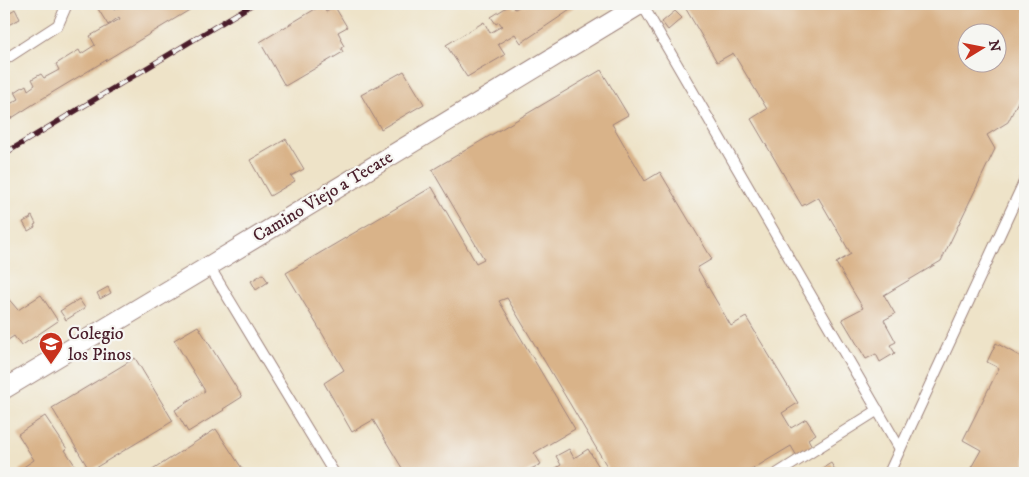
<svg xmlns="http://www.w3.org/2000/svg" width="1029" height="477" font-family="'IM FELL DW Pica',serif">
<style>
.building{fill:#d9b389;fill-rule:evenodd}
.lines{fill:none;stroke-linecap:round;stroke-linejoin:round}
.service-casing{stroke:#9c817a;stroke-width:12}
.minor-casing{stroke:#9c817a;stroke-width:21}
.service{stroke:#fff;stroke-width:10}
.minor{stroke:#fff;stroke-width:19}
.rail-casing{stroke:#4a1f2b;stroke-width:5.5}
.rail{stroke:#f6f6f2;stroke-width:4;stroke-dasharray:11;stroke-linecap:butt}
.labels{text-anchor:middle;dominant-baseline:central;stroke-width:4.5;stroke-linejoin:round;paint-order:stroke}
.street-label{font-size:18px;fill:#4a1f2b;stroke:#f6f6f2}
.poi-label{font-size:18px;fill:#4a1f2b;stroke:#f6f6f2;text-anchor:start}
</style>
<rect width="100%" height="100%" fill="#f6f6f2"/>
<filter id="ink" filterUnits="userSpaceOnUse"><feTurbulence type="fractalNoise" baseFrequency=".02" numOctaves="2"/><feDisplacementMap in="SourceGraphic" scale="10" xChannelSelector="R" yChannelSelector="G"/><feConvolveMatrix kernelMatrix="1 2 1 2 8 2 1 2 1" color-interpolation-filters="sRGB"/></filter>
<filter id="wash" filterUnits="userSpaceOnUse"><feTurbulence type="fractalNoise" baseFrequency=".0096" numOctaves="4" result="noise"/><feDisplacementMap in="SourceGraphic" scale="20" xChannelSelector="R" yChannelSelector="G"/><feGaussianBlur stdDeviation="1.12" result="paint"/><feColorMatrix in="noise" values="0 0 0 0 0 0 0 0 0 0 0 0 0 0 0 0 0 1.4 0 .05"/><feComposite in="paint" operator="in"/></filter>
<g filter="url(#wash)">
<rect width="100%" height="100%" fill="#eee3c8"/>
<g id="blocks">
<!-- building -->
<g class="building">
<polygon points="95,4 110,4 114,10 124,4 153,4 156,9 164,4 188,4 191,9 40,100 4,123 4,94 10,104 19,99 15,92 26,85 28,90 35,85 32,79 41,74 44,78 59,70 56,64 79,50 81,54 95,45 90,36 120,19 119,17 108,25"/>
<polygon points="512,4 515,9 524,4 579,4 521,43 515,34 498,44 505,55 467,77 446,45 484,22 490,33 502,26 499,22 496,24 491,17"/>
<path d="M683 4H1025V87L1008 122 987 135 995 149 941 261 884 295 895 314 884 320 896 342 890 345 895 353 880 362 876 354 866 359 842 319 863 308 836 263 851 254 818 197 802 206 751 119 767 109 733 53 717 62ZM966 32H996V62H966Z"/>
<polygon points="322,5 326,12 335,7 347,27 338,32 341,38 340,39 344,46 341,48 343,52 285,86 260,42"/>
<polygon points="15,9 20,19 6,26 4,23 4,16"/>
<polygon points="675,11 682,18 668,30 662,22"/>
<polygon points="601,70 628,115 612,124 645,181 660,172 712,259 697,268 731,326 746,317 798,403 782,413 791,428 806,419 816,434 808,439 813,448 798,458 791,446 746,473 611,473 507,298 499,301 575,429 534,453 541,464 523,473 405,473 373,420 352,432 324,383 344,370 286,273 432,187 476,263 484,259 432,170"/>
<polygon points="404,71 424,104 381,129 361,95"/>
<polygon points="286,139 304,169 291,176 295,181 270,196 250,160"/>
<polygon points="32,216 36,224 34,225 35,227 28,231 23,222 31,218 30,217"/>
<polygon points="263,274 268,282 256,290 251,281"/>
<polygon points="108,287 111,293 100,299 97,293"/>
<polygon points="41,295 58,321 21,346 14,336 5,342 4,340 4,326 6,325 4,322 4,298 6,296 18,310"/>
<polygon points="79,299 85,308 66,320 60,311"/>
<polygon points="198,326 242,397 223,409 224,410 188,432 175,410 205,391 174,340"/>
<polygon points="996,343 1025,359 1025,473 968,473 981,450 963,440 999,368 987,362"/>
<polygon points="135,358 173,421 90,471 52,408"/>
<polygon points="45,416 67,449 65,450 80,473 21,473 19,470 34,460 18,434"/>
<polygon points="216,429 245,473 148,473 197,441"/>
<polygon points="569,449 574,458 588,449 603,473 548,473 561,465 556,456"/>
<polygon points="831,463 837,473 815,473"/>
</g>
</g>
</g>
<g filter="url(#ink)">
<use href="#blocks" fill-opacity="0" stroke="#9c817a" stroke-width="1"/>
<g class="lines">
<defs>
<g id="service">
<polyline points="642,4 900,449"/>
<polyline points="4,60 58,25 67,4"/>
<polyline points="209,266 334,473"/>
<polyline points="778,473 878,410"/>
<polyline points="889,473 1025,180"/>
</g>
<polyline id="minor" points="4,389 209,266 641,4"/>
</defs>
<!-- service casing -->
<use href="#service" class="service-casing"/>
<!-- minor casing -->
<use href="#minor" class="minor-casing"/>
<!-- service -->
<use href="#service" class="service"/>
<!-- minor -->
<use href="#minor" class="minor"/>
<defs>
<polyline id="rail" points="4,154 253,4"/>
</defs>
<!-- rail casing -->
<use href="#rail" class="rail-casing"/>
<!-- rail -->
<use href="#rail" class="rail"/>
</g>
</g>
<!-- icons -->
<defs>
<symbol id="school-pin" viewBox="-11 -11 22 30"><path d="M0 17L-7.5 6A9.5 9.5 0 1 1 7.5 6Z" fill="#c8321e" stroke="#f6f6f2"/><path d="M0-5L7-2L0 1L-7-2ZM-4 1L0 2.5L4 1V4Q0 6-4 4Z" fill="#fff"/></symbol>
</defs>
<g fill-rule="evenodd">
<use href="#school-pin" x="37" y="330" width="28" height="38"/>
</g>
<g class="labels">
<!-- street labels -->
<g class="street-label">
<text transform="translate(323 197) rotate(-31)">Camino Viejo a Tecate</text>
</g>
<!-- poi labels -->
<g class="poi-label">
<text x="68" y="334">Colegio<tspan x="68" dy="21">los Pinos</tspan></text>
</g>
</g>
<!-- margin -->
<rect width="1029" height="477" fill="none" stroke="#f6f6f2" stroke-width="20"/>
<!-- north arrow -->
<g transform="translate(982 48) rotate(80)"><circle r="24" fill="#f6f6f2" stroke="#b1a0a2"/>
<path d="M0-4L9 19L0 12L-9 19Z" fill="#c8321e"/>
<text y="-8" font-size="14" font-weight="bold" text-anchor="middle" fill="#4a1f2b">N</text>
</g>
</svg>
